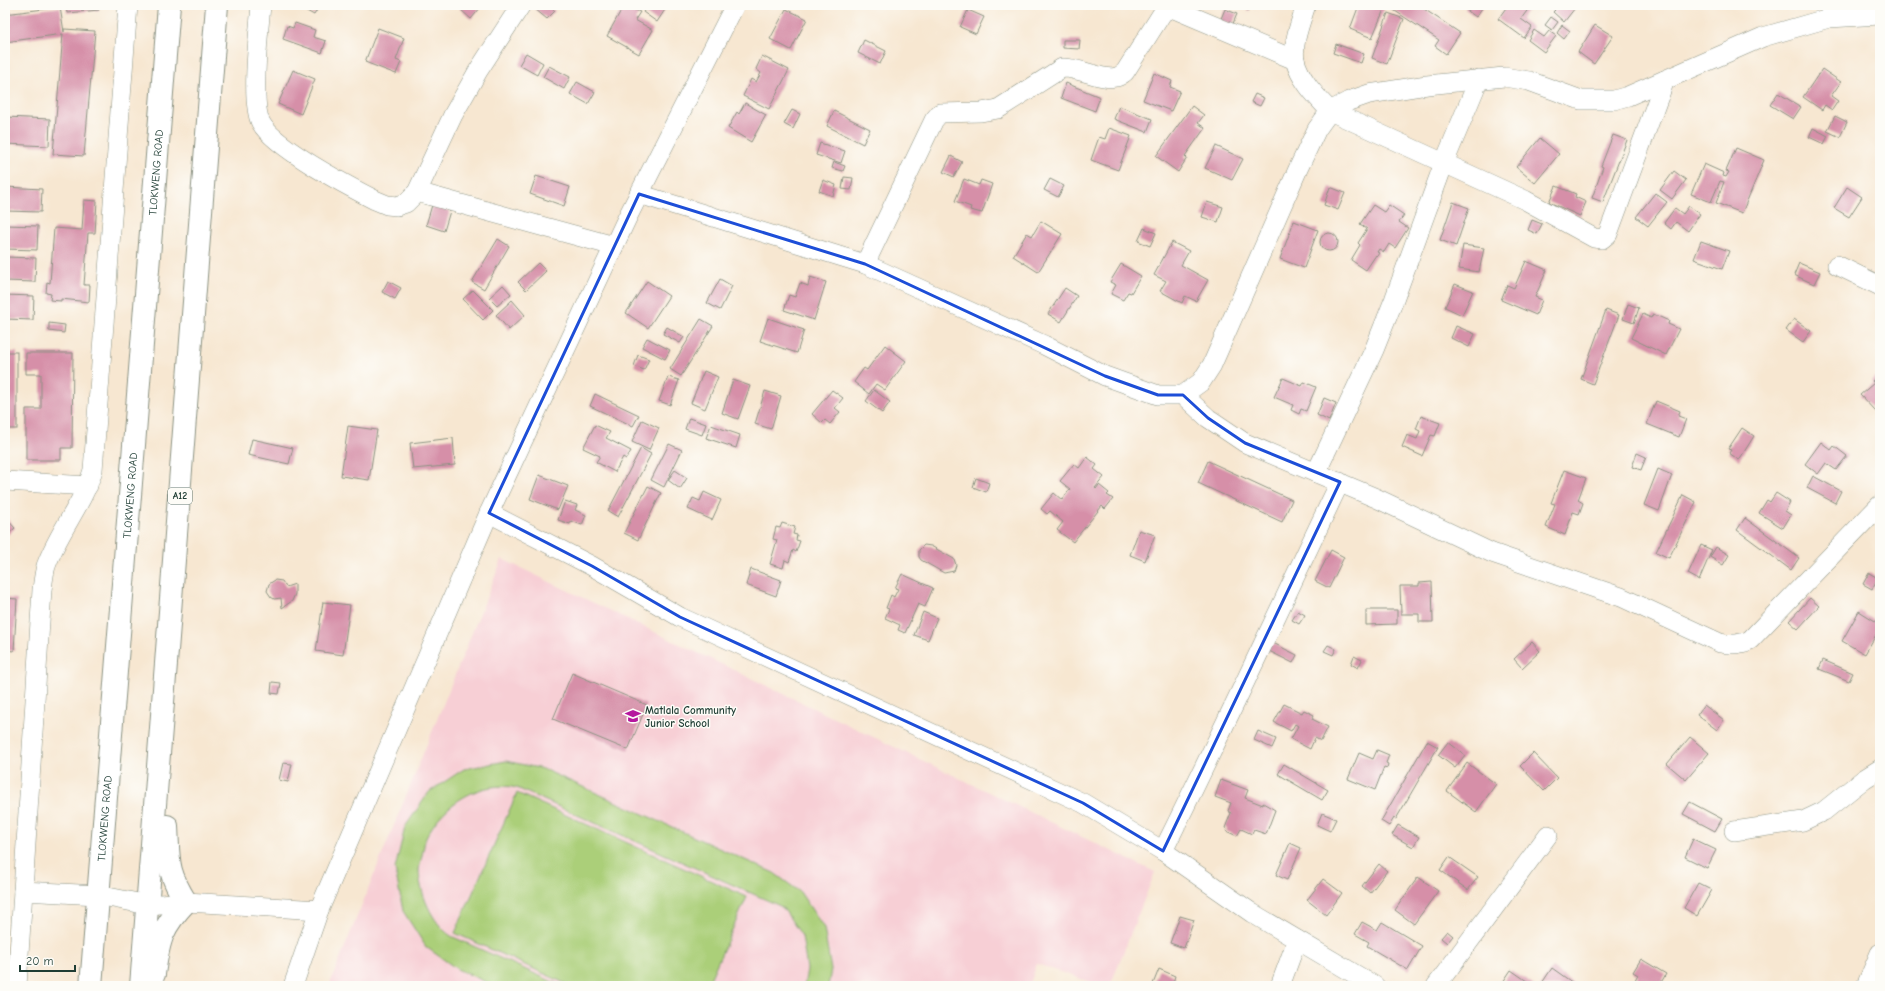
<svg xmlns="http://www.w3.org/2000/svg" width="1885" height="991" font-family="'Comic Neue',sans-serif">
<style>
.built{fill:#f7cfd5}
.green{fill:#abcf79;stroke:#658656}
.building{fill:#d68fa8}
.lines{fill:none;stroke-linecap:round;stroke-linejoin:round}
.minor-casing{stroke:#8b9282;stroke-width:20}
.major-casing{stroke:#8b9282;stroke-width:24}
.minor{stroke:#fff;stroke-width:19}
.major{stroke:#fff;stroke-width:22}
.marked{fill:none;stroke:#1d4ed8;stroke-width:3;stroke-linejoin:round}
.labels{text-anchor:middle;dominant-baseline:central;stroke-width:3;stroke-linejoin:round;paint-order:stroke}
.shield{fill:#fdfcf7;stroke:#62766e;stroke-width:1}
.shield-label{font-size:10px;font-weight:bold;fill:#1f3d34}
.street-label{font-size:11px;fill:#1f3d34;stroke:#fdfcf7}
.poi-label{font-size:11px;font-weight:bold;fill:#1f3d34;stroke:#fdfcf7;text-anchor:start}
</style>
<rect width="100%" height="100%" fill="#fdfcf7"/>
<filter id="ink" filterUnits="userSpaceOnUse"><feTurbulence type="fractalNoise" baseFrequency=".025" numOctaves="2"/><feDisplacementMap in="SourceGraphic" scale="8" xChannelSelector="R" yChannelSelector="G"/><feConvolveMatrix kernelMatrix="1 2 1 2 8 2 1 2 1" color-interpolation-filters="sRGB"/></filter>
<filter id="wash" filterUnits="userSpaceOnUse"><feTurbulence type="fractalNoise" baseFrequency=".012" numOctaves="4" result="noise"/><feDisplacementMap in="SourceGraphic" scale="16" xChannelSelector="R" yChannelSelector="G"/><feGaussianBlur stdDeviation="0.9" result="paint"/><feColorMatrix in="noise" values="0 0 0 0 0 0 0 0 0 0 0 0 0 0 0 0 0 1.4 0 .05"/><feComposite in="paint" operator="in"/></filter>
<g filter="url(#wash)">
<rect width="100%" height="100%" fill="#f7e7d1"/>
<!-- built -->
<polygon class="built" points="502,559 1155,872 1110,986 1102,986 1037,964 1029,986 329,986"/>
<!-- green -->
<g class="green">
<path d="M506 761 543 769 774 873 800 892 824 928 831 970 828 986H804L807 969 802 936 783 908 780 906 517 788C481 779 443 804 427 836 424 841 424 847 423 851 422 857 420 863 419 869 419 892 432 923 451 936L562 986H495L457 969 426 947 403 911 395 869 405 827 429 792 464 769Z"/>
<polygon points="517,793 747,897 707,986 571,986 455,933"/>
</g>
<g id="blocks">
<!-- building -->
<g class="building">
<polygon points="66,5 99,5 99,10 67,13"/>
<polygon points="296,5 320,5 314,15"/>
<polygon points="463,5 478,5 481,7 471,19 460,9"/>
<polygon points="539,5 548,5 555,11 547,19 535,9"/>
<polygon points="624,5 640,12 635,20 653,30 639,54 607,36"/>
<polygon points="648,5 668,5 657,22 643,12"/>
<polygon points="1238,5 1252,5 1249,11"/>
<polygon points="1359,5 1380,5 1385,7 1372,38 1350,29"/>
<polygon points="1386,5 1418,5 1460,33 1446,54 1435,46 1439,40"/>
<polygon points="1467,5 1484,5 1476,17 1465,9"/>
<polygon points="1508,5 1529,5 1527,7 1529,8 1521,19 1532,27 1524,38 1498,19"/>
<polygon points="1549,5 1572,5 1575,8 1564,22 1553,12 1555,10"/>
<polygon points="60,7 64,32 64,29 95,31 84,156 53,154 63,34 5,42 5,14"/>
<polygon points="786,9 807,19 791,50 770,39"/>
<polygon points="1225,9 1237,14 1232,26 1220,21"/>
<polygon points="968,10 984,17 976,34 960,27"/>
<polygon points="1388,13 1404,19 1387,64 1372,58"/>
<polygon points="1551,17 1558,22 1552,30 1545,25"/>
<polygon points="295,23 315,30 313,37 326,41 322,53 283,39 287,26 293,28"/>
<polygon points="1562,25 1570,31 1564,39 1557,33"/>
<polygon points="1595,25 1613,36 1594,64 1578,52"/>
<polygon points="378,28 404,38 396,60 401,62 396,74 365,62"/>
<polygon points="1534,30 1544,37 1549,31 1556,36 1544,52 1528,40"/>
<polygon points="864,40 886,51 880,64 858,53"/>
<polygon points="1063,40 1080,40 1079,49 1063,48"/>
<polygon points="1336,44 1364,54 1361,63 1333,53"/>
<polygon points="526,53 543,63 537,75 519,65"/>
<polygon points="762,56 789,70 769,109 743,96 751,79 756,82 761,73 756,69"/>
<polygon points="549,66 570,77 564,89 543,77"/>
<polygon points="1822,69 1841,82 1831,96 1838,101 1832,110 1825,105 1822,110 1803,97"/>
<polygon points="293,70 315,79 301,114 278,104"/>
<polygon points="1154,73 1172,81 1170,87 1180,91 1171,111 1143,100"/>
<polygon points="577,82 595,92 588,104 570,94"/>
<polygon points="1066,83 1100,97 1095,111 1061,98"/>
<polygon points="1778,93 1801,107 1793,119 1770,105"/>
<polygon points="1255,94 1264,98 1260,106 1251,102"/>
<polygon points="745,103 766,115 751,142 728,128 737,112 739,114"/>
<polygon points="1119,106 1152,119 1147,132 1114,119"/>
<polygon points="1192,106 1204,115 1198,123 1205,128 1185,156 1187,158 1178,172 1156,156"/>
<polygon points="792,110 800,114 793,129 784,124"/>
<polygon points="834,111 870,129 863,144 827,126"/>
<polygon points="1835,116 1847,122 1840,137 1827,131"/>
<polygon points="5,117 50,119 49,146 5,144"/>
<polygon points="1109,128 1131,136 1118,170 1091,160 1099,137 1105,139"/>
<polygon points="1813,128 1828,136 1824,144 1809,137"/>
<polygon points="1613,135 1627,140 1603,202 1592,198 1603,167 1601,166"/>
<polygon points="1540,138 1559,154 1535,183 1516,167"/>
<polygon points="820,143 845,151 841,163 816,155"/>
<polygon points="1216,146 1243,159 1232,180 1205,168"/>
<polygon points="1736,148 1764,160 1742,213 1716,203 1724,182 1720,181 1711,202 1691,194 1704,164 1724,173 1723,176 1726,177 1729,172 1726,171"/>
<polygon points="951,156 962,162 954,177 943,172"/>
<polygon points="834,162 845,166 843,171 832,168"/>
<polygon points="1674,171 1686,180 1672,199 1660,190"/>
<polygon points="536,176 570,187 564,206 530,194"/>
<polygon points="844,177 853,178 851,190 842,189"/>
<polygon points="964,179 979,185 981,180 992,184 982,213 970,210 971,207 955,201"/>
<polygon points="1050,179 1064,186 1058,197 1044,190"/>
<polygon points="823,180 836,185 833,196 819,191"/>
<polygon points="1556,186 1576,194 1575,197 1586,202 1580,216 1549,202"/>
<polygon points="5,187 42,189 41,212 5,211"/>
<polygon points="1330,187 1345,193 1338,210 1324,205"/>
<polygon points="1847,187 1862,197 1849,217 1834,208"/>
<polygon points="1655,193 1667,202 1648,226 1636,217"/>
<polygon points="84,200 97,201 95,233 88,233 84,285 90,285 89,302 61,299 61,301 50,300 51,294 46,293 47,282 50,283 54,228 82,230"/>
<polygon points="1207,202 1223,207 1218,222 1202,217"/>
<polygon points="1453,202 1469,208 1456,246 1440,240"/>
<polygon points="432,205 450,211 444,231 426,225"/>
<polygon points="1373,205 1384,212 1389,205 1404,215 1399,222 1408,228 1395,248 1389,244 1384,252 1379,249 1377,252 1379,253 1377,256 1376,255 1366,270 1351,260 1360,245 1358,243 1367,229 1360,224"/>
<polygon points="1689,206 1700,214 1688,231 1676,222 1671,229 1664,223 1675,208 1683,214"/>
<polygon points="1532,220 1542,224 1537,234 1528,230"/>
<polygon points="1041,221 1062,234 1038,272 1013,256 1027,233 1032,236"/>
<polygon points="1294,221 1318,230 1304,268 1280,259"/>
<polygon points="5,225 38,226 37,250 5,249"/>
<polygon points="1144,228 1156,233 1150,246 1138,241"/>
<circle cx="1329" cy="242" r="9"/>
<polygon points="498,239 509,246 484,289 472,282"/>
<polygon points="1701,241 1729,251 1722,269 1694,259"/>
<polygon points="1172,242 1189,251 1181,265 1208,280 1196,301 1185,296 1182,303 1160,291 1166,281 1154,275"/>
<polygon points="1463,245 1484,248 1479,272 1459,269"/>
<polygon points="5,257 36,258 35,282 5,281"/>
<polygon points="1526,261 1547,270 1535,297 1542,300 1536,315 1501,300 1507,285 1514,288"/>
<polygon points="538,263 546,271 526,290 518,282"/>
<polygon points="1799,263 1820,272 1814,284 1794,275"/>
<polygon points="1121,264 1141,276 1131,293 1128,292 1123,300 1111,294 1116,285 1110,282"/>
<polygon points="810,277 826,282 814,320 784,310 789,295 795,297 800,283 808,286"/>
<polygon points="720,279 732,286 720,310 707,303"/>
<polygon points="388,281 401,288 395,299 382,292"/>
<polygon points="647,281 669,296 648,328 626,313"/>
<polygon points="1455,284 1473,291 1462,315 1445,307"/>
<polygon points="503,285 511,294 497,306 489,298"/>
<polygon points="1065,288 1077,296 1061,322 1048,314"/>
<polygon points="473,290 493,310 483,320 463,299"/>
<polygon points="5,295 34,296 33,320 5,319"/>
<polygon points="512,300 525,315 509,330 496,315"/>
<polygon points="1628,304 1639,308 1634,323 1623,319"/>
<polygon points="1606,310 1619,315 1593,384 1581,379"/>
<polygon points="1643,314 1651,318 1653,314 1669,321 1668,324 1679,329 1666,355 1631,338"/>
<polygon points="768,318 804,330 797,353 760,341"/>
<polygon points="701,319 713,326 681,376 670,369"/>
<polygon points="1794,319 1811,331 1803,342 1786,330"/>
<polygon points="49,323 65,325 64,333 49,331"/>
<polygon points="1456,326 1475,334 1469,347 1451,338"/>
<polygon points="667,327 684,337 680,343 663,334"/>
<polygon points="647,338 670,350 665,359 642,347"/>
<polygon points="885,345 906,361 885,390 876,384 869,394 854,382 864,368 867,370"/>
<rect x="5" y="352" width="12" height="77"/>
<polygon points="26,353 73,353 72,448 61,448 61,460 26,460 26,409 41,409 41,374 26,374"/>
<polygon points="638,355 649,359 644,370 634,366"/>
<polygon points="704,371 718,377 705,409 691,403"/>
<polygon points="1879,374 1880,409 1876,412 1860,395 1874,383 1872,381"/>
<polygon points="668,377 679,380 670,405 659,401"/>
<polygon points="1283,378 1302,386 1304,382 1316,387 1306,411 1301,409 1299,414 1291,410 1293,405 1274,397"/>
<polygon points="733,380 750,386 738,419 722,413"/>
<polygon points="832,390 843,398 835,408 840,412 830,424 825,420 822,423 812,414"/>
<polygon points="874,390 890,402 882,413 866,401"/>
<polygon points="765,391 781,396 771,429 755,424"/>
<polygon points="595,394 639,415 633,426 590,406"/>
<polygon points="1324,398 1336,403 1329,421 1317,415"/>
<polygon points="1656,401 1680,411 1678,416 1686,419 1679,437 1647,424"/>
<polygon points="1421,416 1440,423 1435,436 1431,435 1422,456 1402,447 1407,435 1417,439 1420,431 1416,429"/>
<polygon points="689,418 706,424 702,435 685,429"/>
<polygon points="642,420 659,428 649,450 632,442"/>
<polygon points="595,425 610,432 606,438 631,451 626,459 623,457 615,472 596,462 600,456 583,448"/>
<polygon points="711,425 740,435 736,448 706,438"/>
<polygon points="348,426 377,430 369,480 341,476"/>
<polygon points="1742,428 1754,436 1739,460 1729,453 1731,450 1728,449"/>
<polygon points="453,438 455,465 413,469 410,443"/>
<polygon points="252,439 293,448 289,464 248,455"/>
<polygon points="1821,442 1831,450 1834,446 1847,456 1836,470 1826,463 1818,474 1805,464"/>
<polygon points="669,444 682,450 664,487 651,480"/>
<polygon points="641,448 651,454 618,517 608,511"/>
<polygon points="1637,453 1646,457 1641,470 1632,467"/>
<polygon points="1087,457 1097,465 1094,469 1104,477 1095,488 1096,489 1099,485 1109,493 1107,495 1113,499 1105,509 1102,506 1073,542 1057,530 1063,522 1050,511 1047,514 1041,509 1054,493 1062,500 1070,489 1060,481 1074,464 1079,468"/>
<polygon points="1208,461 1292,500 1282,522 1198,483"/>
<polygon points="1658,469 1672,475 1659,511 1644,505"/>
<polygon points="675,470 687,478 680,489 668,480"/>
<polygon points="1564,470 1586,478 1578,500 1583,503 1579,514 1573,512 1565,535 1546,527 1555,504 1551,503"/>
<polygon points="539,475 568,486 558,510 530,499"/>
<polygon points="1813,476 1841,491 1835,503 1807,488"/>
<polygon points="976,478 989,483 986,492 973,487"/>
<polygon points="648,486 661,493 638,540 624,533"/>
<polygon points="704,492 721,500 712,520 688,509 693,498 700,501"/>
<polygon points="1776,493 1790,502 1785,511 1791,515 1783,528 1759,513 1767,500 1770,502"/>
<polygon points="1683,495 1696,502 1669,558 1656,552"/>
<polygon points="565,501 577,505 575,510 586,515 582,525 571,521 570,524 558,520"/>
<polygon points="5,517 15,528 5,537"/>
<polygon points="1745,518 1799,558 1791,570 1737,530"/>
<polygon points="782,523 795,527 793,534 797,535 796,540 800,541 796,552 793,550 789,562 785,560 783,568 770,564 777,540 773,539 776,527 780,528"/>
<polygon points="1139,530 1155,535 1145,561 1130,555"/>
<polygon points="924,545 931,546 954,559 956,565 954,571 944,573 921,560 919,557 919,550"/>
<polygon points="1701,545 1712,550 1699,580 1688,574"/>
<polygon points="1716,547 1729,555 1723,565 1710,557"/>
<polygon points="1331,550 1344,557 1329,588 1315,581"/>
<polygon points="751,569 781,580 776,596 746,585"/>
<polygon points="1869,573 1878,578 1872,589 1863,584"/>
<polygon points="902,574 933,588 925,607 918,604 905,633 898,630 900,625 885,618 889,609 886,608 891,595 894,597 898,589 895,588"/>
<polygon points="275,580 282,581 286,587 295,584 295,594 292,601 282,608 281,598 274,599 271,597 267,591 269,584"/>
<polygon points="1432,582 1433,622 1419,622 1419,614 1401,614 1400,586 1419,586 1419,583"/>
<polygon points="5,598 17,599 14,651 5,650"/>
<polygon points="1810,598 1819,606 1798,629 1789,621"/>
<polygon points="323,602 350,605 343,655 316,651"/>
<polygon points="1366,610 1397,610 1397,624 1366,625"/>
<polygon points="1298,611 1305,615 1299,624 1292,620"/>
<polygon points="1859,611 1880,624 1880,628 1865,654 1842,641"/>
<polygon points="923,612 937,618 928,640 914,635"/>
<polygon points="1271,642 1297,655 1293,663 1267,650"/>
<polygon points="1532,642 1540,651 1522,668 1514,659"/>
<polygon points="1328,645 1336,649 1333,655 1324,651"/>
<polygon points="1354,656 1362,660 1358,668 1351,664"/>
<polygon points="1823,660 1853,673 1849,681 1819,669"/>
<polygon points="572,673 647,705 628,750 553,719"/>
<polygon points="272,682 281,683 279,694 271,693"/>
<polygon points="1284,704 1302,713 1304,710 1314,715 1312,719 1328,727 1321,741 1315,738 1310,749 1291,739 1298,726 1295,724 1291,731 1274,722"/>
<polygon points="1704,705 1724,720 1717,730 1697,715"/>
<polygon points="1258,731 1276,739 1272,748 1254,740"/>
<polygon points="1690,737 1709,753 1686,780 1667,764"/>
<polygon points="1427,741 1438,747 1396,819 1394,818 1389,826 1381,821"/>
<polygon points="1448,742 1465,755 1455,768 1438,755"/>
<polygon points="1377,750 1389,755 1386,763 1388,764 1387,768 1384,767 1375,790 1348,779 1359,753 1373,759"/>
<polygon points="1533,753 1557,778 1544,791 1520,766"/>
<polygon points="283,763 292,764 288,782 279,780"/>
<polygon points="1467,763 1496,784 1476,812 1447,791"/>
<polygon points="1284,764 1328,790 1322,800 1278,774"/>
<polygon points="1221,780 1248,790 1245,798 1263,805 1263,803 1275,810 1266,834 1254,830 1252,834 1241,829 1237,836 1226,831 1227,829 1225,828 1231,813 1228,811 1231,803 1215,797"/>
<polygon points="1690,802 1722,819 1715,831 1683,814"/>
<polygon points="1322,813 1336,819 1330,831 1317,825"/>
<polygon points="1398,825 1419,837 1413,847 1392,835"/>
<polygon points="1693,839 1716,850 1707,868 1685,857"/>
<polygon points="1290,843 1301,848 1287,880 1276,875"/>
<polygon points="1449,857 1478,877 1468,890 1440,870"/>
<polygon points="1379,864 1387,871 1370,893 1362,886"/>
<polygon points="1418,877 1438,891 1414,924 1395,910"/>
<polygon points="1323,879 1342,893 1326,915 1307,900"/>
<polygon points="1698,883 1712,890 1697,916 1684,908"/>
<polygon points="1180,916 1194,920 1184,948 1170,943"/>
<polygon points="1362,922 1377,930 1382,922 1422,946 1408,970 1367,946 1369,942 1355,934"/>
<polygon points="1447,931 1453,936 1447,943 1441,938"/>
<polygon points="1641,959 1666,974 1659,986 1633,985 1638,975 1633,972"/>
<polygon points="1552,968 1573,983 1570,986 1540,986"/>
<polygon points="1159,969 1175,976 1172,986 1159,986 1153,984"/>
<polygon points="1511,970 1534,986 1501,985"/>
</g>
</g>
</g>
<g filter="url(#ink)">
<use href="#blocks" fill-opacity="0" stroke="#8b9282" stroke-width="1"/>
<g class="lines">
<defs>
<g id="minor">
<path d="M261 5C259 30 250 103 261 123 275 148 348 186 375 200L387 205 397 206 406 203 417 192 453 115 478 71 521 5"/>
<path d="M1306 5C1301 21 1292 43 1295 60 1300 80 1317 97 1330 111L1525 200 1594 238 1602 239 1608 234 1665 80"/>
<polyline points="417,192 614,246"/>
<polyline points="639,194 865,264 1044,345 1105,376 1158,395 1183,395 1201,382 1212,365 1298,169 1317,129 1330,111 1349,101 1369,94 1427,85 1504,77 1529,81 1581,100 1614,100 1628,96 1763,37 1829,18 1880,15"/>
<path d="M865 264 934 120 940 113 981 112 998 109 1062 68C1079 67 1103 81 1116 77 1119 77 1122 74 1125 72L1163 12 1172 8 1295 60"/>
<polyline points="1837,265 1880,286"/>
<path d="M1183 395 1208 418 1245 443 1376 498 1492 553 1621 597 1720 643C1731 645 1740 645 1750 640L1880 505"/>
<polyline points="1316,473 1374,350 1394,300 1444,163 1479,79"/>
<polyline points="5,481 88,486"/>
<path d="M489 513 592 566 680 617 1083 803 1163 851C1224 729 1281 605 1340 482"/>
<polyline points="1734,831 1803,821 1824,811 1864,779 1880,769"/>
<polyline points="1163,851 1252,913 1375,986"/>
<polyline points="23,891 98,895 148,905 186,902 319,910 489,513 628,216 735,5"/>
<path d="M17 986 42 590C43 582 44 573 46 566 58 532 83 504 93 470L128 5"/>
<polyline points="293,986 319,910"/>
<polyline points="1280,986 1297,940"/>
<polyline points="1436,986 1548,835"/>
<polyline points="1866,986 1880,953"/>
</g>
<g id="major">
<path d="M154 974C159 939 162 927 186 902 166 870 169 861 167 826"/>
<path id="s1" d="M91 986 169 5"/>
<polyline points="141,986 217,5"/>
</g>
</defs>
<!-- minor casing -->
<use href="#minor" class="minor-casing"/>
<!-- major casing -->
<use href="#major" class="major-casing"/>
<!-- minor -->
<use href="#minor" class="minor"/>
<!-- major -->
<use href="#major" class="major"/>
</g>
</g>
<!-- marked area -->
<path class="marked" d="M639 194 865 264 1105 376 1158 395H1183L1208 418 1245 443 1340 482 1163 851 1083 803 680 617 592 566 489 513Z"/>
<!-- icons -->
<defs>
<symbol id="school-bare" viewBox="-9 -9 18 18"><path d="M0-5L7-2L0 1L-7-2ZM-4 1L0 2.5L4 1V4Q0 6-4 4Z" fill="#b5179e" stroke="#fdfcf7" stroke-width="2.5" paint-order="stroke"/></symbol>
</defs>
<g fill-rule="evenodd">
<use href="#school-bare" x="622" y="705" width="22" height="22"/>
</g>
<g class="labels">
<!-- shield labels -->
<rect class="shield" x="168" y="488" width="24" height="16" rx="3"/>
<g class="shield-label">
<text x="180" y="496">A12</text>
</g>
<!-- street labels -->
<g class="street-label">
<text stroke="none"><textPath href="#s1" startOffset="816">TLOKWENG ROAD</textPath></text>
<text stroke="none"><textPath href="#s1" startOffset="492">TLOKWENG ROAD</textPath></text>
<text stroke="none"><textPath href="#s1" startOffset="168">TLOKWENG ROAD</textPath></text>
</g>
<!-- poi labels -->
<g class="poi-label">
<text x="645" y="710">Matlala Community<tspan x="645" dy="13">Junior School</tspan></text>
</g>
</g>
<!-- margin -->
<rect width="1885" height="991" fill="none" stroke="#fdfcf7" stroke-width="20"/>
<!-- scale -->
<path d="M20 965v6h55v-6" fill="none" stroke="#1f3d34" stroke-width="2"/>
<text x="26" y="965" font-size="12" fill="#1f3d34" stroke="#fdfcf7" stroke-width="3" paint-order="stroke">20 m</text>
</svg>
